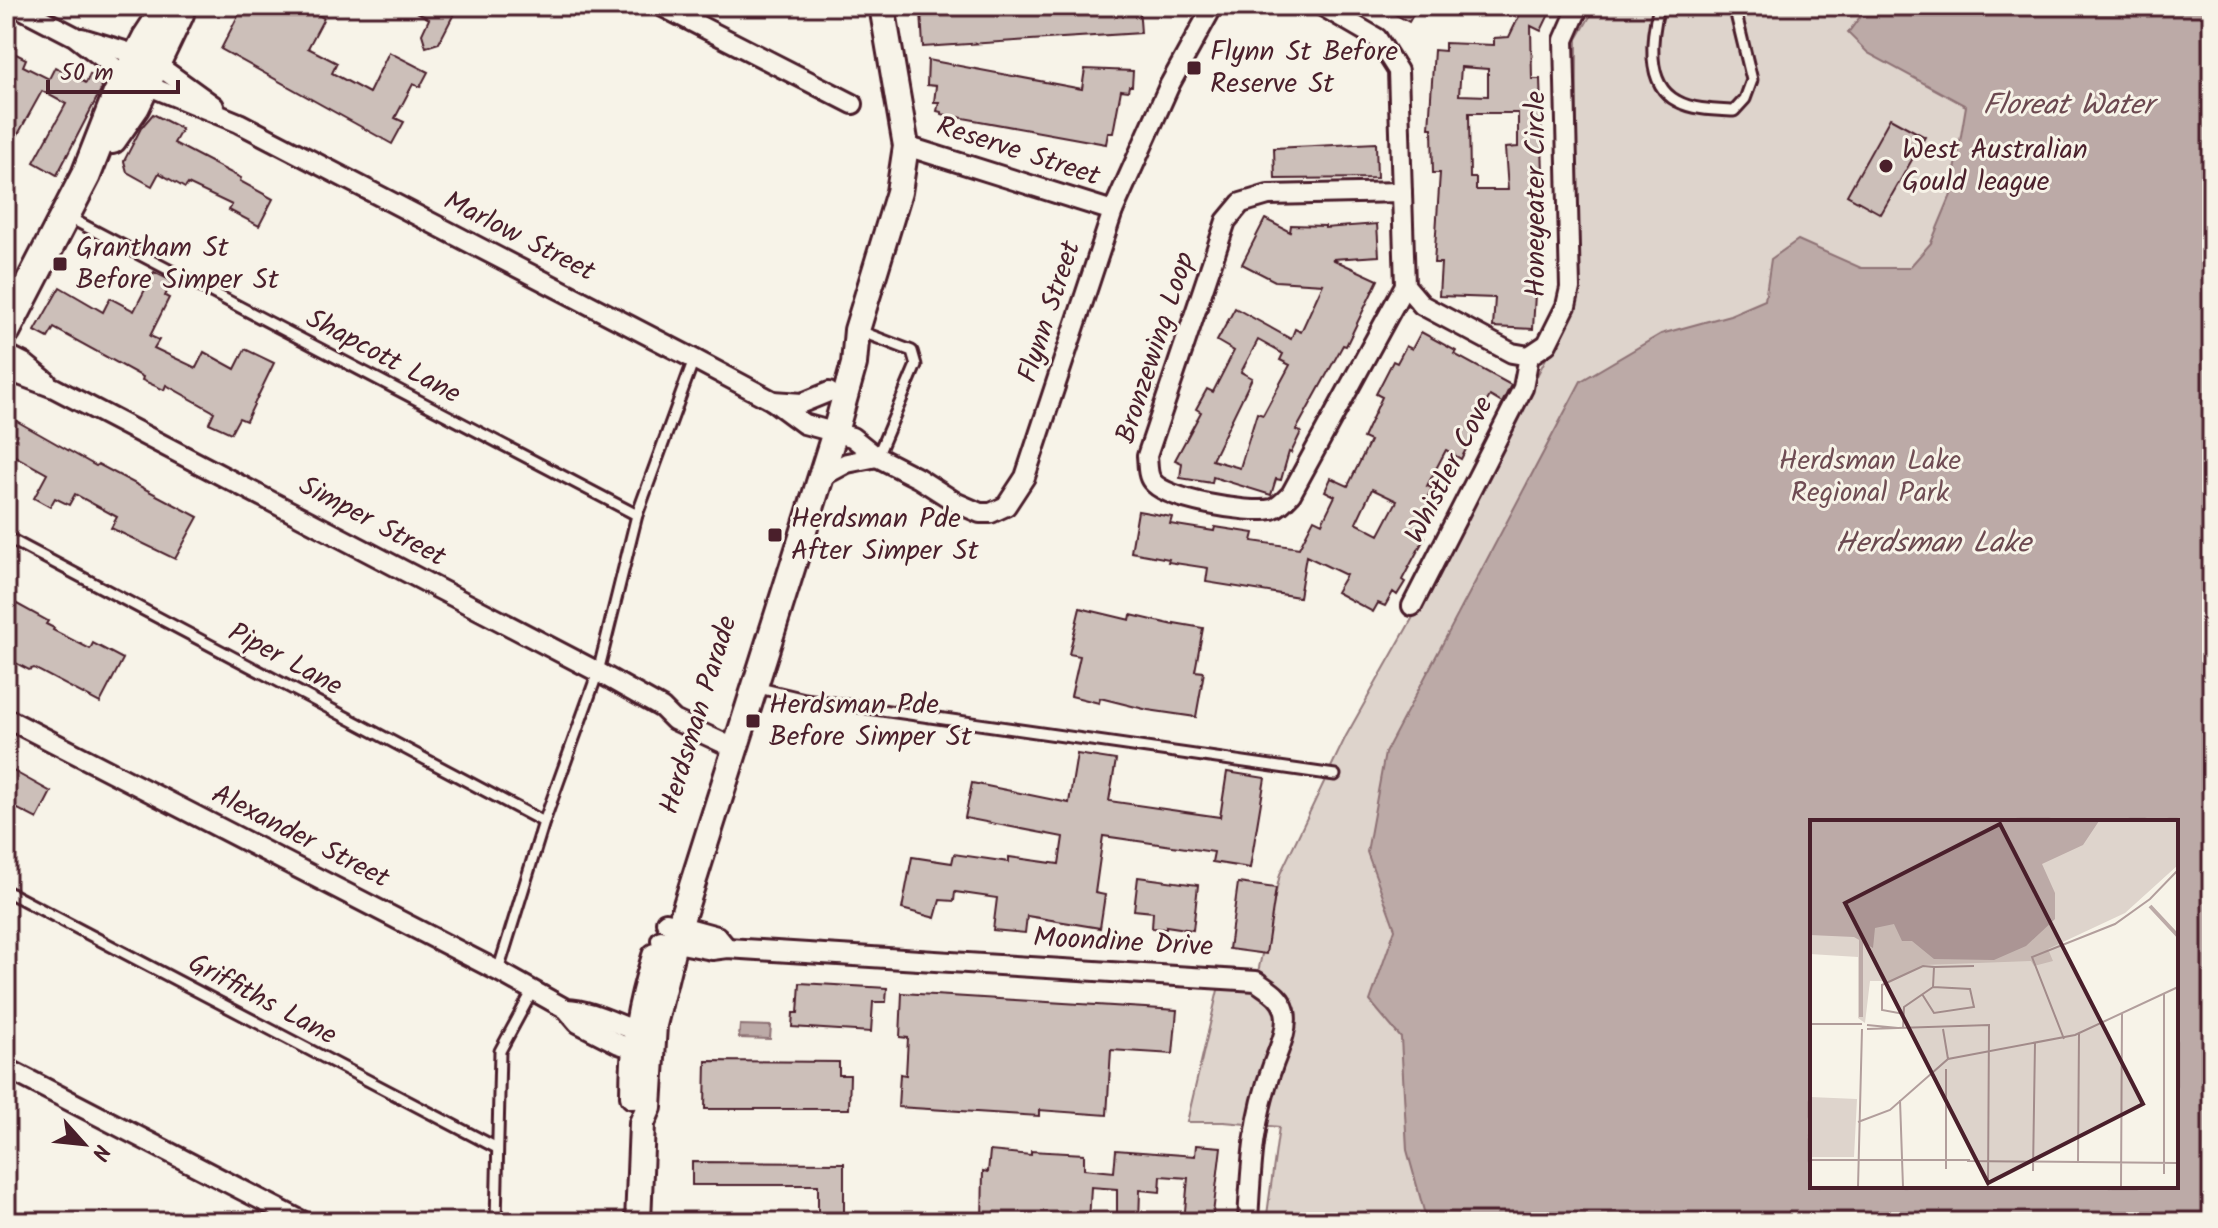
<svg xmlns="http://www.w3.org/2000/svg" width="2218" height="1228" font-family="Kalam,sans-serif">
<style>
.green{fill:#ded4cc;stroke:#947a7c;stroke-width:2;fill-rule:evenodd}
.water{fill:#bcaaa7;stroke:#8e7275;stroke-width:2;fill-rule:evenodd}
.building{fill:#ccbfb9;stroke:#4a1f2b;stroke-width:2;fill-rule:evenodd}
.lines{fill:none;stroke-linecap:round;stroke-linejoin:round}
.service-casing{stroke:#4a1f2b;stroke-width:15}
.minor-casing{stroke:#4a1f2b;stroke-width:24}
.secondary-casing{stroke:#4a1f2b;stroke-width:30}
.primary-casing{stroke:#4a1f2b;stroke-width:34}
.service{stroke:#f7f3e8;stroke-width:9}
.minor{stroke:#f7f3e8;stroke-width:18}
.secondary{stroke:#f7f3e8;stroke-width:24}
.primary{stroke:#f7f3e8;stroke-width:28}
.poi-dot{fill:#4a1f2b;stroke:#f7f3e8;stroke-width:3}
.labels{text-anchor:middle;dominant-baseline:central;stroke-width:6;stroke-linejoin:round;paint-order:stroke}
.poi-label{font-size:28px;fill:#4a1f2b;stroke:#f7f3e8;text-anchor:start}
.street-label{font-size:28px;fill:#4a1f2b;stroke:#f7f3e8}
.park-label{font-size:28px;fill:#6f4c53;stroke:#f7f3e8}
.water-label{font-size:30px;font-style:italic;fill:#6c4950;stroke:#f7f3e8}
.inset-river{fill:none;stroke:#bcaaa7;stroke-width:4}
.inset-road{fill:none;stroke:#b29e9c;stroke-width:2}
.view{fill:#4a1f2b;fill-opacity:0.15;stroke:#4a1f2b;stroke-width:4}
.inset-edge{fill:none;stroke:#4a1f2b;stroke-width:4}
</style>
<rect width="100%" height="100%" fill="#f7f3e8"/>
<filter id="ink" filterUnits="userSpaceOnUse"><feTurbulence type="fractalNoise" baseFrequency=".0125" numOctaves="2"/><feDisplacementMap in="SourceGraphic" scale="16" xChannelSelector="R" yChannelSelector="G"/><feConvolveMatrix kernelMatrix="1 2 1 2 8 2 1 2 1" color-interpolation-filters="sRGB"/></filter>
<g filter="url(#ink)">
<!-- green -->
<path class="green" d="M1596 6H2212V1222H1266L1279 1127 1224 1122H1187L1218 990 1256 981 1280 874 1346 736 1413 617 1576 300 1577 39ZM1812 822H2176V1186H1812Z"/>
<!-- water -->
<g class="water">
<path d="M1868 6H2212V1222H1427L1407 1150 1401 1038 1370 1001 1395 929 1367 852 1385 753 1581 381 1661 334 1730 315 1765 300 1771 259 1798 240 1861 268H1909L1931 243 1951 195 1966 106 1868 53 1848 33ZM1812 822H2176V1186H1812Z"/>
<polygon points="740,1025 771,1026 770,1039 739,1038"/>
</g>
<!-- building -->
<g class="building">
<polygon points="243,6 301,6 324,18 308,48 337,63 332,73 369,93 389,52 428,72 420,87 413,84 395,118 404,122 392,144 221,49"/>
<polygon points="406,6 458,6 439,43 426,47 422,34 429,19"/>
<polygon points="1000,6 1139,6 1141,33 923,47 921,11"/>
<polygon points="1380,6 1418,6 1409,22"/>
<path d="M1524 6H1553L1541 31 1531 26 1532 79H1540L1543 174 1540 276H1536L1533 329 1493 327 1495 298 1439 296 1441 263H1434L1440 173H1433L1432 128H1429L1434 50 1445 51V43L1494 45V38L1509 37ZM1461 67 1488 69V96L1459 95ZM1469 113H1518V147L1505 148 1508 190H1476V178H1470Z"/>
<polygon points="6,49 26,59 23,66 49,79 55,67 86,83 90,74 99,79 102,88 57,175 34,162 66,104 42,91 16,138 6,133"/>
<polygon points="928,60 1082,89 1085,69 1133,71 1132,86 1129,86 1128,91 1121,90 1113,133 1108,133 1106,144 941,114 941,112 937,111 939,102 934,102 936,86 927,85"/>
<polygon points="153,114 182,129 174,143 241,178 240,181 273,199 259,226 229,210 232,205 188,184 185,188 159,173 152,186 127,172 124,161 141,128"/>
<polygon points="1890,118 1925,137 1881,214 1847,195"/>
<polygon points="1376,143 1377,178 1275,179 1274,148"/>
<path d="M1265 219 1290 232 1291 225 1325 226V228L1377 224 1379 256 1332 259 1378 280 1346 346 1343 345 1296 430 1301 432 1291 453 1289 452 1281 480 1276 479 1271 495 1213 477 1212 483 1180 478 1182 463 1175 460 1201 412 1196 409 1207 389 1213 392 1234 351 1217 341 1235 308 1291 339 1295 329 1301 332 1323 284 1275 281 1242 264ZM1258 340 1283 354 1280 360 1290 365 1263 415 1257 413 1240 468 1212 460 1252 378 1241 372Z"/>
<polygon points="154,272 172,281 165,296 169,298 150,336 159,340 154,348 196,368 204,352 235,369 245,349 274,363 246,421 239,418 231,433 209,423 214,412 166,385 164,390 142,380 143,377 54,328 48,338 35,331 60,287 103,312 110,298 134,311"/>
<path d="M1421 332 1456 351 1454 354 1511 385 1502 403 1490 396 1475 422 1479 424 1461 459 1446 450 1427 486 1432 488 1426 500 1438 506 1422 535 1425 537 1402 580 1405 582 1397 595 1393 592 1385 606 1378 603 1373 612 1336 592 1346 575 1306 556 1299 597 1206 582 1208 568 1168 562 1169 559 1131 552 1138 511 1172 517 1170 524 1214 531 1215 527 1254 533 1252 541 1299 548 1314 519 1322 523 1335 496 1325 491 1331 478 1348 486 1370 441 1363 438 1382 397 1376 394 1393 361 1397 363 1406 346 1412 349ZM1372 489 1397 501 1379 535 1356 523Z"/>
<polygon points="6,415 96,466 98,464 198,517 175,559 111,528 117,517 75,494 69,505 55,498 50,507 34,498 47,474 6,451"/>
<polygon points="6,598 48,621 46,624 54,628 53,630 90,649 93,643 123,659 100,703 34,668 29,670 6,658"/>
<polygon points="1080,608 1130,620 1131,615 1174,625 1174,623 1203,628 1195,671 1204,672 1196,717 1148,710 1100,698 1099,703 1071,696 1080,656 1069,654"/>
<polygon points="1077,754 1116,760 1109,801 1220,817 1227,772 1265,778 1250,868 1212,862 1214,852 1103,836 1095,893 1105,895 1100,928 1027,916 1025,933 993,930 997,898 955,892 954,901 940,900 935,918 902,909 912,857 952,863 954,854 1009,862 1009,857 1059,864 1063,837 965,818 972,783 1069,803"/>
<polygon points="6,767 51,792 37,819 6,803"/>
<polygon points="1138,877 1198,885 1193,930 1166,926 1166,929 1152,928 1153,912 1134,910"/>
<polygon points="1238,883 1276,888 1266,954 1229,949"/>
<polygon points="800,983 887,988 886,1002 873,1002 871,1032 792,1027 793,1013 798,1013"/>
<polygon points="902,993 1177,1010 1173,1054 1111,1050 1107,1115 1039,1110 1039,1116 898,1107 900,1074 906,1075 908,1038 900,1037"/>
<polygon points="706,1061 839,1062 839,1075 850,1075 849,1109 705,1109"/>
<polygon points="1196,1145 1221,1147 1212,1222 1184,1222 1188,1178 1161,1176 1160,1192 1140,1190 1139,1222 1117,1222 1117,1189 1091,1187 1089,1222 982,1222 983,1171 988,1172 990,1151 1031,1155 1031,1151 1084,1154 1084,1169 1114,1172 1116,1150 1195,1156"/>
<polygon points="692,1162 844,1163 844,1222 818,1222 818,1185 692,1185"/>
</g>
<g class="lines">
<defs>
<g id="service">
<path d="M1659 6C1652 34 1644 84 1677 101 1693 110 1716 110 1734 111L1745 99 1752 80 1734 6"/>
<polyline points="68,217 637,515"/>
<polyline points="857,330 912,351 916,365 877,457"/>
<polyline points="6,537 544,822"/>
<polyline points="755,687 805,699 1335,775"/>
<polyline points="6,891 497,1148"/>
<polyline points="498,971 544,822 598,672 637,515 694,359"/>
<polyline points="496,1222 500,1051 533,990"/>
</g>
<g id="minor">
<polyline points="16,6 74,36 127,77 239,123 694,359 773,401 804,424 852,437 877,457 918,478 957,503 980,513 991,513 1006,506 1025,477 1113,211 1170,84 1213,6"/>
<polyline points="661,6 853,104"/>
<polyline points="1322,6 1377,38 1398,71 1405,285 1422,305 1512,353 1529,356 1547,344 1566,306 1570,288 1564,40 1579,6"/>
<polyline points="82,38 138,55 156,64 214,106"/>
<polyline points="906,146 1113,211"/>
<path d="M1402 192 1268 195 1241 203 1226 221 1147 456C1148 464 1147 475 1152 481 1165 500 1249 514 1272 509 1279 507 1285 500 1291 494L1405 285"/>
<polyline points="6,354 24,363 46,381"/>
<polyline points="6,370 54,388 598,672 662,708 674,720 736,749"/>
<polyline points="773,401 802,403 829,392"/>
<polyline points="821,477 847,463 877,457"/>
<polyline points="1412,606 1523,388 1529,356"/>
<polyline points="6,718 498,971 566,1009 578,1023 619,1044 644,1052"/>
<polyline points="666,922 717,936 727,948"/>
<path d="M661 940 712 950 727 948 1256 981C1268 990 1281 996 1285 1011 1289 1028 1279 1049 1273 1065 1253 1119 1251 1165 1248 1222"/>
<path d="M566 1009C594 1010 619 1026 646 1034"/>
<polyline points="6,1068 304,1222"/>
</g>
<g id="secondary">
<path d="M633 1096C633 1043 639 1007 655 956"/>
<polyline points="638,1222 642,1123 649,1107 654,1025 674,943 835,432 854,364 857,330 899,192 906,146 882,6"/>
</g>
<g id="primary">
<polyline points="112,139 135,106 179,14"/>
<polyline points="6,330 86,175 117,96 147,38 168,6"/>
</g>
</defs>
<!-- service casing -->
<use href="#service" class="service-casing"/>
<!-- minor casing -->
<use href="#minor" class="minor-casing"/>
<!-- secondary casing -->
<use href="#secondary" class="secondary-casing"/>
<!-- primary casing -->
<use href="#primary" class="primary-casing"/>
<!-- service -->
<use href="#service" class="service"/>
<!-- minor -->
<use href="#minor" class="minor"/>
<!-- secondary -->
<use href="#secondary" class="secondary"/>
<!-- primary -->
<use href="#primary" class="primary"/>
</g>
</g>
<!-- markers -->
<g class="poi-dot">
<rect x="1186" y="60" width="16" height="16" rx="4"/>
<circle cx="1886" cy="166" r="8"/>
<rect x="52" y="256" width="16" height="16" rx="4"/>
<rect x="767" y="527" width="16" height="16" rx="4"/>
<rect x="745" y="713" width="16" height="16" rx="4"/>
</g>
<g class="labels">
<!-- poi labels -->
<g class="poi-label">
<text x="1210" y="52">Flynn St Before<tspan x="1210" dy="32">Reserve St</tspan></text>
<text x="1902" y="150">West Australian<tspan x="1902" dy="32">Gould league</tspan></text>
<text x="76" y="248">Grantham St<tspan x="76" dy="32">Before Simper St</tspan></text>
<text x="791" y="519">Herdsman Pde<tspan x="791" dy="32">After Simper St</tspan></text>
<text x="769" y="705">Herdsman Pde<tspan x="769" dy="32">Before Simper St</tspan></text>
</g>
<!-- street labels -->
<g class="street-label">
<text transform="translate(1018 152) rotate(18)">Reserve Street</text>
<text transform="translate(1536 194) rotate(-90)">Honeyeater Circle</text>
<text transform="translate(519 237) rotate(27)">Marlow Street</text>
<text transform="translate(1050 312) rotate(-72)">Flynn Street</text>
<text transform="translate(1156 348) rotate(-72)">Bronzewing Loop</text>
<text transform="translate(383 357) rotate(28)">Shapcott Lane</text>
<text transform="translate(1450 470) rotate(-63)">Whistler Cove</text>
<text transform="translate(372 522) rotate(28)">Simper Street</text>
<text transform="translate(285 660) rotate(28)">Piper Lane</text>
<text transform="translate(699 715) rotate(-73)">Herdsman Parade</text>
<text transform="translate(300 837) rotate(27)">Alexander Street</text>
<text transform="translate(1123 943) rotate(3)">Moondine Drive</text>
<text transform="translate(262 1000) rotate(28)">Griffiths Lane</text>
</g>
<!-- park labels -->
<g class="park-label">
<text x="1870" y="461">Herdsman Lake<tspan x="1870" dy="32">Regional Park</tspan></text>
</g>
<!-- water labels -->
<g class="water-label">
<text x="2068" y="106">Floreat Water</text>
<text x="1933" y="544">Herdsman Lake</text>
</g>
</g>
<!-- overview -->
<g transform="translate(1810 820)">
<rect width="368" height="368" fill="#f7f3e8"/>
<path d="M0 1H368V45L315 93 238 129 243 141 224 146 221 141 114 145 81 161H60L55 203 48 198V137L0 134ZM0 277 47 279 44 337H0Z" fill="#ded4cc"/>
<path d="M0 1H289L273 25 232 44 245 73V99L216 126 184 140 124 139 102 121H92L84 104 65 108 63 128 44 117 0 115Z" fill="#bcaaa7"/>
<path class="inset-river" d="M340 86 368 116M51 118V197"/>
<path class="inset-road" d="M124 147 164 146M112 174 124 193 164 187 160 169 123 167M0 204H52M57 205 88 208M57 209 179 205 178 367M93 209 94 187 123 167 124 147 113 146 72 165V190L94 194M133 209 138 239M254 219 222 137 305 104 340 79 368 50M90 280 93 367M48 302 80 290 138 239 265 215 368 167M0 340H160M157 341 368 343M268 341 269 213M136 349V249M223 351 225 222M354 354V174M48 367 52 209M311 367 312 194"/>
<path class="view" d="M190 4 333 284 178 363 35 83Z"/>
<rect width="368" height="368" class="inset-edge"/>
</g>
<!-- margin -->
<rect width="2218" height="1228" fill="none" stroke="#f7f3e8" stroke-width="32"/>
<rect x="16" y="16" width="2186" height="1196" fill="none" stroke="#4a1f2b" stroke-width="3" filter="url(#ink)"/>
<!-- north arrow -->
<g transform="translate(84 1144) rotate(117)" stroke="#f7f3e8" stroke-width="6" paint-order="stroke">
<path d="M0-6L14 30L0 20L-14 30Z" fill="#4a1f2b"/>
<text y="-12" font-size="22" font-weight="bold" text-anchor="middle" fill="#4a1f2b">N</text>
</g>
<!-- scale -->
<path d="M48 80v12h130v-12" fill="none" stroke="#4a1f2b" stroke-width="4"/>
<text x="60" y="80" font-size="24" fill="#4a1f2b" stroke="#f7f3e8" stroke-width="6" paint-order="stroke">50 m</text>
</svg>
